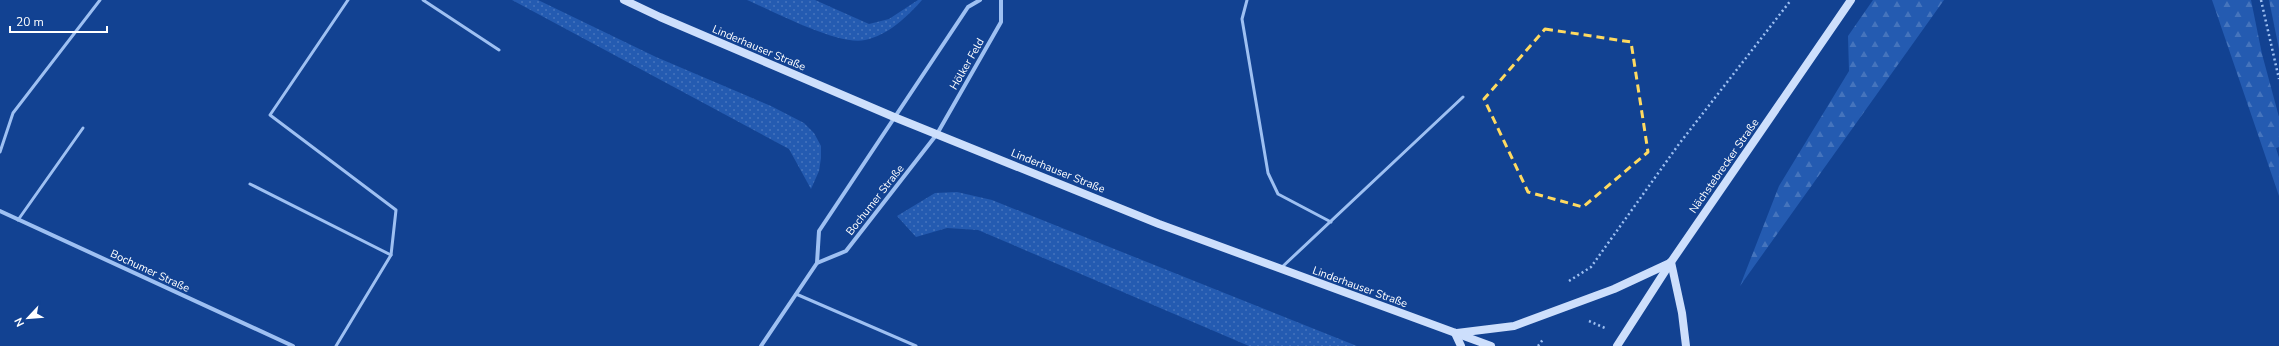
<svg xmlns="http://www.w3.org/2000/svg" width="2279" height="346" font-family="'Nunito Sans',sans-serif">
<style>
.grass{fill:url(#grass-dots)}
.forest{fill:url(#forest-firs)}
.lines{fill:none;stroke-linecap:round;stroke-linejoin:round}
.path{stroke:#9ec0f2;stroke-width:2.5;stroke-dasharray:2 3;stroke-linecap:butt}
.lane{stroke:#9ec0f2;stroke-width:3}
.street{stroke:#9ec0f2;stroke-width:4}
.secondary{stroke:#cddffc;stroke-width:8}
.marked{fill:none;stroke:#ffda60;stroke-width:3;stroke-dasharray:8 5;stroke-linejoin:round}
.labels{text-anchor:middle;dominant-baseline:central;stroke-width:3;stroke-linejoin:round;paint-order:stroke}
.street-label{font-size:11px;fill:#fff;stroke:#124292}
</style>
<defs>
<pattern id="grass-dots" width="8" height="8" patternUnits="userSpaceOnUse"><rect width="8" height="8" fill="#245bb1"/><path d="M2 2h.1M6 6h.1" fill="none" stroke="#4574bd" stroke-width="1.8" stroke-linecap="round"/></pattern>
<pattern id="forest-firs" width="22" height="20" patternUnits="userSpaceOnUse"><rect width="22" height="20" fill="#245bb1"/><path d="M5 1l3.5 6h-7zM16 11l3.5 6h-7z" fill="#4574bd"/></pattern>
</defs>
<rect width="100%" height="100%" fill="#124292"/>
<!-- grass -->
<g class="grass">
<polygon points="512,0 538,0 656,57 771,106 804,123 814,133 821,146 821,158 819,171 811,189 789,149"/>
<path d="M747 0H815L869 24 889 19 918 0H922C907 17 888 35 865 40 838 46 773 11 747 0Z"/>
<polygon points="957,192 992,200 1357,346 1249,346 978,230 947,228 916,237 897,216 935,193"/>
</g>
<!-- forest -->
<g class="forest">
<polygon points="1873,0 1944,0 1740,286 1779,186 1849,71 1848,36"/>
<polygon points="2212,0 2251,0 2262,54 2279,117 2279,147 2276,148 2279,158 2279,196"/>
<polygon points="2269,0 2279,0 2279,49"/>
</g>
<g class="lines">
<!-- path -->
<g class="path">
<polyline points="2261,0 2279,79"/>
<polyline points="1569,281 1591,267 1679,144 1791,0"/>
<polyline points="1589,321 1605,328"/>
<polyline points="1538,346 1544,338"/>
</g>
<!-- lane -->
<g class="lane">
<polyline points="348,0 270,115 396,210 391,255"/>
<polyline points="423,0 499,50"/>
<polyline points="1247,0 1242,19 1268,173 1278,194 1331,222"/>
<polyline points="0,152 13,113 100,0"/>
<polyline points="250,184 391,255 336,346"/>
<polyline points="18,220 83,128"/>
<polyline points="1281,268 1463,97"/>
<polyline points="796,294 916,346"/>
</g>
<!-- street -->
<g class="street">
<polyline points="0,211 293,346"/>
<polyline points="817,263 846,251 937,134 1001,22 1001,0"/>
<polyline points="761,346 817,263 819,231 968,7 980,0"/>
</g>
<!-- secondary -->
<g class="secondary">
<polyline points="624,0 660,17 894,117 1159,224 1491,346"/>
<polyline points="1671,262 1682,313 1686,346"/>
<polyline points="1455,333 1461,346"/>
<polyline points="1457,333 1514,326 1614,289 1670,263"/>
<polyline points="1617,346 1671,262 1851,0"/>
</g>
</g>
<!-- marked area -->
<path class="marked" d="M1545 29 1631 42 1648 152 1583 207 1528 192 1484 99Z"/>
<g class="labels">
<!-- street labels -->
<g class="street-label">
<text transform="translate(759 48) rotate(23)">Linderhauser Straße</text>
<text transform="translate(967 64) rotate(-60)">Hölker Feld</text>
<text transform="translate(1724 166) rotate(-55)">Nächstebrecker Straße</text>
<text transform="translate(1058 171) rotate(22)">Linderhauser Straße</text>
<text transform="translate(875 200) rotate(-52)">Bochumer Straße</text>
<text transform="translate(150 271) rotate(25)">Bochumer Straße</text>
<text transform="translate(1360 287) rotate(20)">Linderhauser Straße</text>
</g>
</g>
<!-- north arrow -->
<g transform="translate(28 318) rotate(244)" stroke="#124292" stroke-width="3" paint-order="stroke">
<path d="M0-3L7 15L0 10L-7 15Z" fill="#ffffff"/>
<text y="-6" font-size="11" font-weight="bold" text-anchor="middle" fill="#ffffff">N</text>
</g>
<!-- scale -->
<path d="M10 26v6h97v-6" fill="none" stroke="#ffffff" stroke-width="2"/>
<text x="16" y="26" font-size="12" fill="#ffffff" stroke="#124292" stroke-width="3" paint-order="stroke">20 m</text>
</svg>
